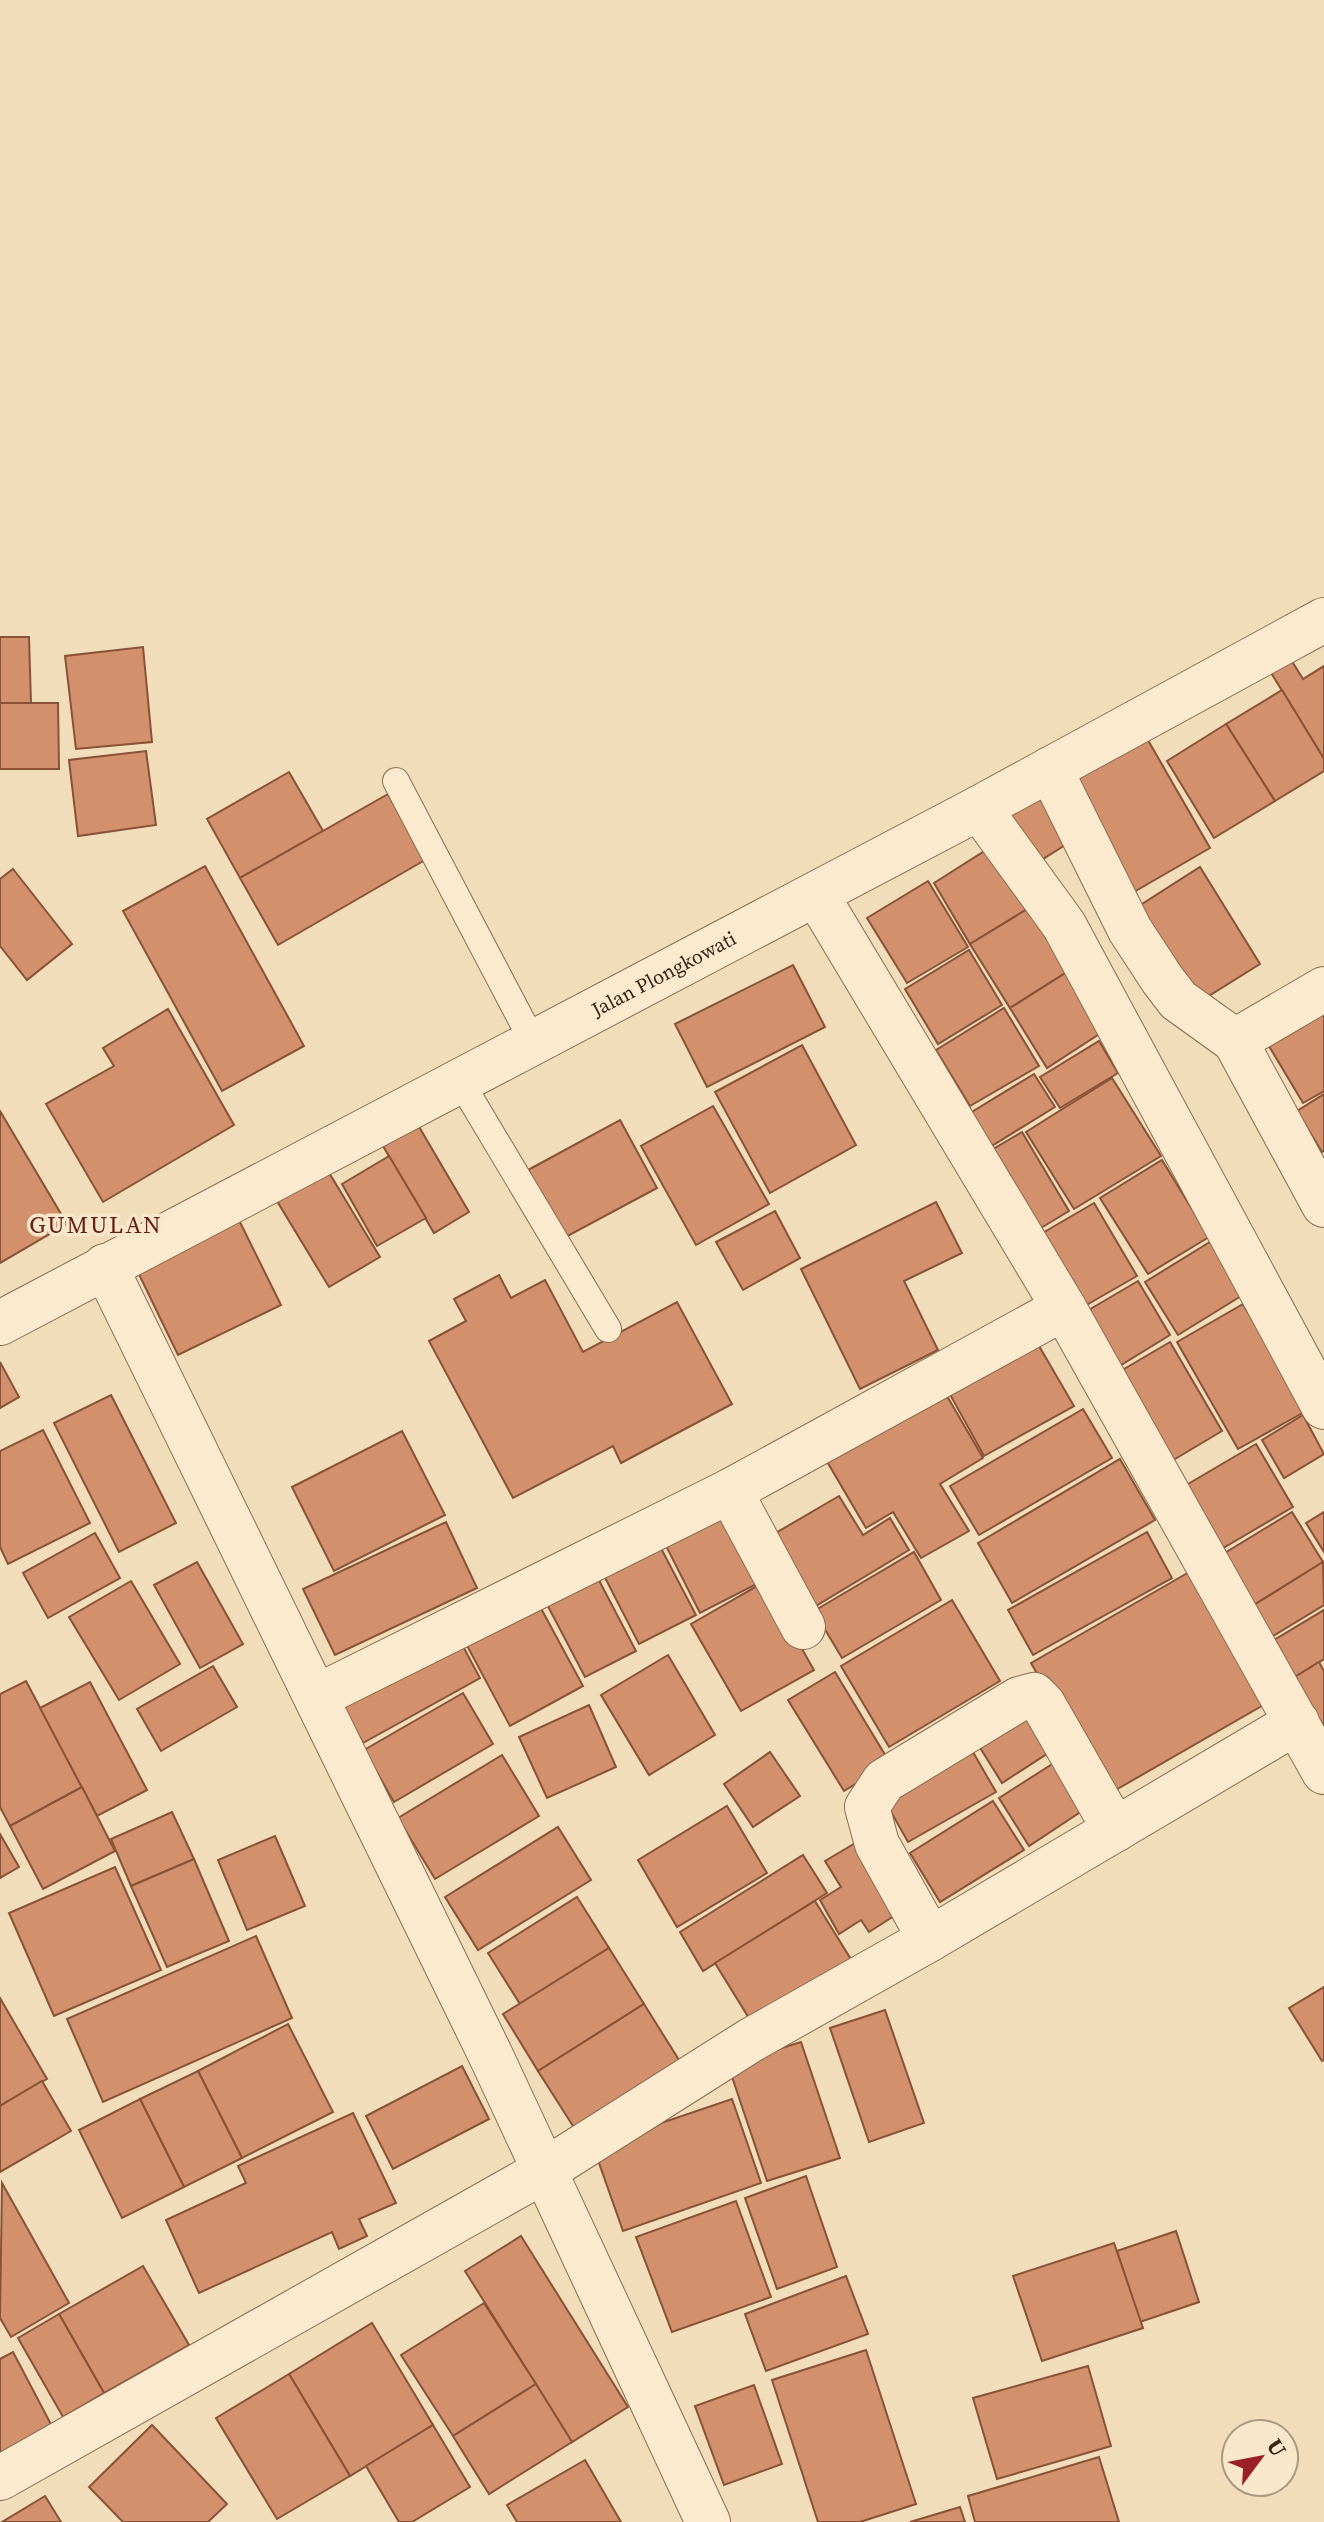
<svg xmlns="http://www.w3.org/2000/svg" width="1324" height="2522" font-family="'Source Serif 4',serif">
<style>
.building{fill:#d2906c;stroke:#895237;stroke-width:2}
.lines{fill:none;stroke-linecap:round;stroke-linejoin:round}
.service-casing{stroke:#886c53;stroke-width:28}
.minor-casing{stroke:#886c53;stroke-width:46}
.service{stroke:#fbeacd;stroke-width:26}
.minor{stroke:#fbeacd;stroke-width:44}
.labels{text-anchor:middle;dominant-baseline:central;stroke-width:7;stroke-linejoin:round;paint-order:stroke}
.street-label{font-size:20px;fill:#362519;stroke:#f8e7ca}
.quarter-label{font-size:24px;letter-spacing:2px;fill:#662116;stroke:#f8e7ca}
</style>
<rect width="100%" height="100%" fill="#f1ddba"/>
<!-- building -->
<g class="building">
<polygon points="0,637 29,637 31,703 0,703"/>
<polygon points="143,647 152,742 76,749 65,656"/>
<polygon points="1285,650 1303,679 1324,666 1324,759 1265,663"/>
<polygon points="1282,690 1324,759 1324,771 1275,801 1226,724"/>
<polygon points="0,703 58,703 59,769 0,769"/>
<polygon points="1226,724 1275,801 1214,838 1167,761"/>
<polygon points="1145,735 1210,848 1127,896 1061,782"/>
<polygon points="146,751 156,825 78,836 69,760"/>
<polygon points="289,772 323,831 240,878 207,819"/>
<polygon points="1035,785 1070,842 1035,864 999,807"/>
<polygon points="388,794 425,860 278,945 240,878"/>
<polygon points="991,847 1029,908 970,944 934,883"/>
<polygon points="205,866 304,1046 222,1091 123,911"/>
<polygon points="1200,867 1260,964 1191,1007 1131,911"/>
<polygon points="13,869 72,944 27,980 0,946 0,879"/>
<polygon points="928,881 968,947 907,983 867,918"/>
<polygon points="1029,908 1067,972 1010,1008 970,944"/>
<polygon points="969,950 1002,1005 938,1044 905,989"/>
<polygon points="793,965 825,1027 707,1087 675,1024"/>
<polygon points="1067,972 1104,1031 1047,1068 1010,1008"/>
<polygon points="1324,1000 1324,1091 1303,1103 1263,1036"/>
<polygon points="1004,1008 1039,1066 970,1106 936,1050"/>
<polygon points="168,1009 234,1125 103,1202 46,1104 114,1066 103,1048"/>
<polygon points="1099,1041 1118,1073 1060,1108 1040,1077"/>
<polygon points="802,1045 856,1145 770,1193 715,1092"/>
<polygon points="1034,1074 1055,1107 990,1147 970,1113"/>
<polygon points="1112,1078 1161,1156 1074,1209 1026,1132"/>
<polygon points="1324,1094 1324,1151 1322,1152 1297,1111"/>
<polygon points="713,1106 769,1204 696,1245 641,1146"/>
<polygon points="0,1111 67,1224 0,1263"/>
<polygon points="620,1120 657,1188 564,1238 528,1170"/>
<polygon points="418,1125 469,1212 434,1233 383,1146"/>
<polygon points="1022,1132 1069,1211 1036,1231 988,1152"/>
<polygon points="389,1156 426,1218 377,1246 342,1184"/>
<polygon points="1162,1160 1209,1237 1148,1274 1100,1198"/>
<polygon points="328,1171 380,1257 329,1287 277,1201"/>
<polygon points="936,1202 962,1253 904,1281 938,1350 860,1389 801,1269"/>
<polygon points="1094,1203 1137,1276 1076,1311 1034,1238"/>
<polygon points="775,1211 800,1258 743,1290 716,1242"/>
<polygon points="236,1214 281,1305 178,1355 134,1264"/>
<polygon points="1213,1240 1246,1293 1178,1335 1145,1282"/>
<polygon points="499,1275 511,1298 545,1280 583,1352 677,1302 732,1404 621,1463 613,1446 513,1498 429,1341 466,1321 454,1299"/>
<polygon points="1138,1281 1170,1335 1108,1373 1075,1318"/>
<polygon points="1243,1304 1306,1411 1238,1449 1177,1342"/>
<polygon points="1035,1339 1074,1406 984,1456 947,1389"/>
<polygon points="1170,1342 1222,1431 1160,1468 1107,1379"/>
<polygon points="0,1362 19,1397 0,1408"/>
<polygon points="940,1384 983,1458 940,1484 969,1531 921,1558 893,1512 866,1528 822,1453"/>
<polygon points="111,1395 176,1523 119,1552 54,1423"/>
<polygon points="1083,1409 1112,1458 979,1535 950,1486"/>
<polygon points="1303,1415 1324,1454 1284,1478 1262,1440"/>
<polygon points="43,1430 90,1523 8,1564 0,1547 0,1451"/>
<polygon points="402,1431 445,1515 334,1571 292,1487"/>
<polygon points="1256,1444 1293,1507 1208,1557 1171,1494"/>
<polygon points="1120,1459 1155,1520 1012,1603 978,1543"/>
<polygon points="839,1496 863,1535 890,1518 909,1550 804,1613 762,1541"/>
<polygon points="725,1500 766,1579 700,1613 660,1534"/>
<polygon points="1292,1512 1323,1562 1241,1613 1210,1562"/>
<polygon points="1324,1512 1324,1552 1306,1523"/>
<polygon points="446,1522 477,1588 335,1655 303,1589"/>
<polygon points="1147,1532 1172,1578 1033,1655 1008,1610"/>
<polygon points="95,1533 120,1578 48,1618 23,1573"/>
<polygon points="653,1533 696,1615 639,1644 597,1562"/>
<polygon points="914,1552 941,1600 842,1658 814,1611"/>
<polygon points="197,1562 243,1644 200,1668 154,1585"/>
<polygon points="1323,1562 1324,1605 1260,1644 1241,1613"/>
<polygon points="592,1567 636,1651 585,1677 541,1593"/>
<polygon points="1191,1571 1267,1703 1107,1795 1031,1663"/>
<polygon points="131,1581 180,1664 119,1700 69,1617"/>
<polygon points="764,1582 814,1670 741,1711 691,1624"/>
<polygon points="952,1600 1000,1681 889,1747 841,1666"/>
<polygon points="537,1601 583,1686 510,1726 464,1640"/>
<polygon points="1324,1610 1324,1659 1282,1685 1259,1649"/>
<polygon points="458,1637 480,1678 363,1743 340,1703"/>
<polygon points="668,1655 715,1735 649,1775 601,1695"/>
<polygon points="1319,1662 1324,1671 1324,1754 1282,1685"/>
<polygon points="213,1666 237,1707 161,1751 137,1709"/>
<polygon points="835,1672 890,1763 844,1791 788,1700"/>
<polygon points="26,1681 82,1787 10,1826 0,1807 0,1694"/>
<polygon points="90,1682 147,1790 97,1816 40,1708"/>
<polygon points="463,1693 493,1744 394,1802 364,1750"/>
<polygon points="589,1705 616,1767 547,1798 519,1737"/>
<polygon points="1024,1706 1053,1750 1002,1783 974,1738"/>
<polygon points="966,1740 996,1792 908,1842 878,1789"/>
<polygon points="770,1752 800,1796 753,1827 724,1784"/>
<polygon points="502,1755 539,1816 435,1879 398,1818"/>
<polygon points="1057,1761 1088,1807 1029,1846 999,1798"/>
<polygon points="82,1787 115,1851 43,1889 10,1826"/>
<polygon points="993,1801 1024,1850 940,1902 910,1853"/>
<polygon points="727,1806 767,1873 677,1927 638,1860"/>
<polygon points="172,1812 194,1859 131,1886 111,1839"/>
<polygon points="558,1827 591,1880 478,1950 445,1897"/>
<polygon points="0,1834 19,1867 0,1878"/>
<polygon points="275,1836 305,1906 247,1930 218,1860"/>
<polygon points="862,1839 905,1909 869,1932 861,1920 839,1934 820,1900 841,1887 825,1861"/>
<polygon points="803,1855 827,1893 703,1971 680,1932"/>
<polygon points="194,1859 229,1941 167,1967 131,1886"/>
<polygon points="115,1867 161,1970 54,2016 9,1913"/>
<polygon points="577,1897 609,1948 520,2004 488,1953"/>
<polygon points="815,1901 852,1961 752,2023 715,1963"/>
<polygon points="256,1936 292,2018 103,2102 67,2019"/>
<polygon points="609,1948 644,2004 538,2071 503,2014"/>
<polygon points="1324,1987 1324,2060 1322,2061 1289,2008"/>
<polygon points="0,1998 47,2079 0,2106"/>
<polygon points="644,2004 684,2068 578,2134 538,2071"/>
<polygon points="885,2010 924,2123 869,2142 830,2028"/>
<polygon points="288,2024 333,2112 242,2158 198,2071"/>
<polygon points="801,2042 840,2158 767,2181 728,2065"/>
<polygon points="462,2066 489,2119 393,2169 366,2116"/>
<polygon points="198,2071 242,2158 184,2187 140,2099"/>
<polygon points="42,2081 71,2131 0,2172 0,2106"/>
<polygon points="140,2099 184,2187 122,2218 79,2130"/>
<polygon points="732,2099 761,2183 623,2231 593,2146"/>
<polygon points="353,2113 396,2203 359,2219 367,2236 339,2249 332,2232 199,2293 166,2220 246,2183 238,2166"/>
<polygon points="806,2176 837,2267 777,2289 745,2198"/>
<polygon points="2,2183 69,2303 11,2337 0,2318"/>
<polygon points="736,2201 771,2297 672,2332 636,2237"/>
<polygon points="1176,2231 1199,2302 1140,2322 1117,2251"/>
<polygon points="521,2236 628,2407 572,2442 465,2271"/>
<polygon points="1114,2243 1143,2328 1042,2361 1013,2276"/>
<polygon points="143,2266 189,2345 104,2393 59,2314"/>
<polygon points="846,2276 868,2334 766,2371 745,2314"/>
<polygon points="484,2303 536,2384 453,2436 401,2355"/>
<polygon points="59,2314 104,2393 63,2417 18,2338"/>
<polygon points="372,2323 433,2425 350,2476 289,2374"/>
<polygon points="866,2350 916,2504 860,2522 818,2522 772,2380"/>
<polygon points="13,2352 54,2430 0,2459 0,2359"/>
<polygon points="1088,2366 1111,2446 997,2479 973,2398"/>
<polygon points="289,2374 350,2476 277,2519 216,2418"/>
<polygon points="536,2384 572,2442 489,2494 453,2436"/>
<polygon points="754,2385 782,2464 724,2485 695,2406"/>
<polygon points="152,2425 227,2504 208,2522 123,2522 89,2487"/>
<polygon points="433,2425 470,2487 412,2522 399,2522 366,2466"/>
<polygon points="1099,2457 1119,2522 975,2522 968,2496"/>
<polygon points="585,2460 621,2522 517,2522 507,2505"/>
<polygon points="45,2496 61,2522 2,2522"/>
<polygon points="960,2507 965,2522 910,2522"/>
</g>
<g class="lines">
<defs>
<g id="service">
<polyline points="396,781 533,1042"/>
<polyline points="460,1081 608,1329"/>
</g>
<g id="minor">
<polyline points="1050,769 1130,930 1162,979 1178,1000 1235,1041 1324,989"/>
<polyline points="979,808 1064,925 1324,1407"/>
<polyline points="816,894 1064,1308 1324,1772"/>
<polyline points="1235,1041 1324,1205"/>
<polyline points="105,1266 491,2056 708,2522"/>
<path id="s1" d="M0 1323 979 808 1324 620"/>
<polyline points="730,1491 803,1627"/>
<polyline points="316,1697 730,1491 1064,1308"/>
<polyline points="930,1939 1297,1722"/>
<polyline points="0,2478 544,2171 751,2040 930,1939 877,1844 867,1807 884,1781 1019,1699 1034,1695 1043,1704 1115,1830"/>
</g>
</defs>
<!-- service casing -->
<use href="#service" class="service-casing"/>
<!-- minor casing -->
<use href="#minor" class="minor-casing"/>
<!-- service -->
<use href="#service" class="service"/>
<!-- minor -->
<use href="#minor" class="minor"/>
</g>
<g class="labels">
<!-- street labels -->
<g class="street-label">
<text stroke="none"><textPath href="#s1" startOffset="750">Jalan Plongkowati</textPath></text>
</g>
<!-- quarter labels -->
<g class="quarter-label">
<text x="96" y="1224">GUMULAN</text>
</g>
</g>
<!-- north arrow -->
<g transform="translate(1260 2458) rotate(58)"><circle r="38" fill="#f8e7ca" stroke="#aa9983" stroke-width="2"/>
<path d="M0-6L14 30L0 20L-14 30Z" fill="#9b1f28"/>
<text y="-12" font-size="22" font-weight="bold" text-anchor="middle" fill="#362519">U</text>
</g>
</svg>
